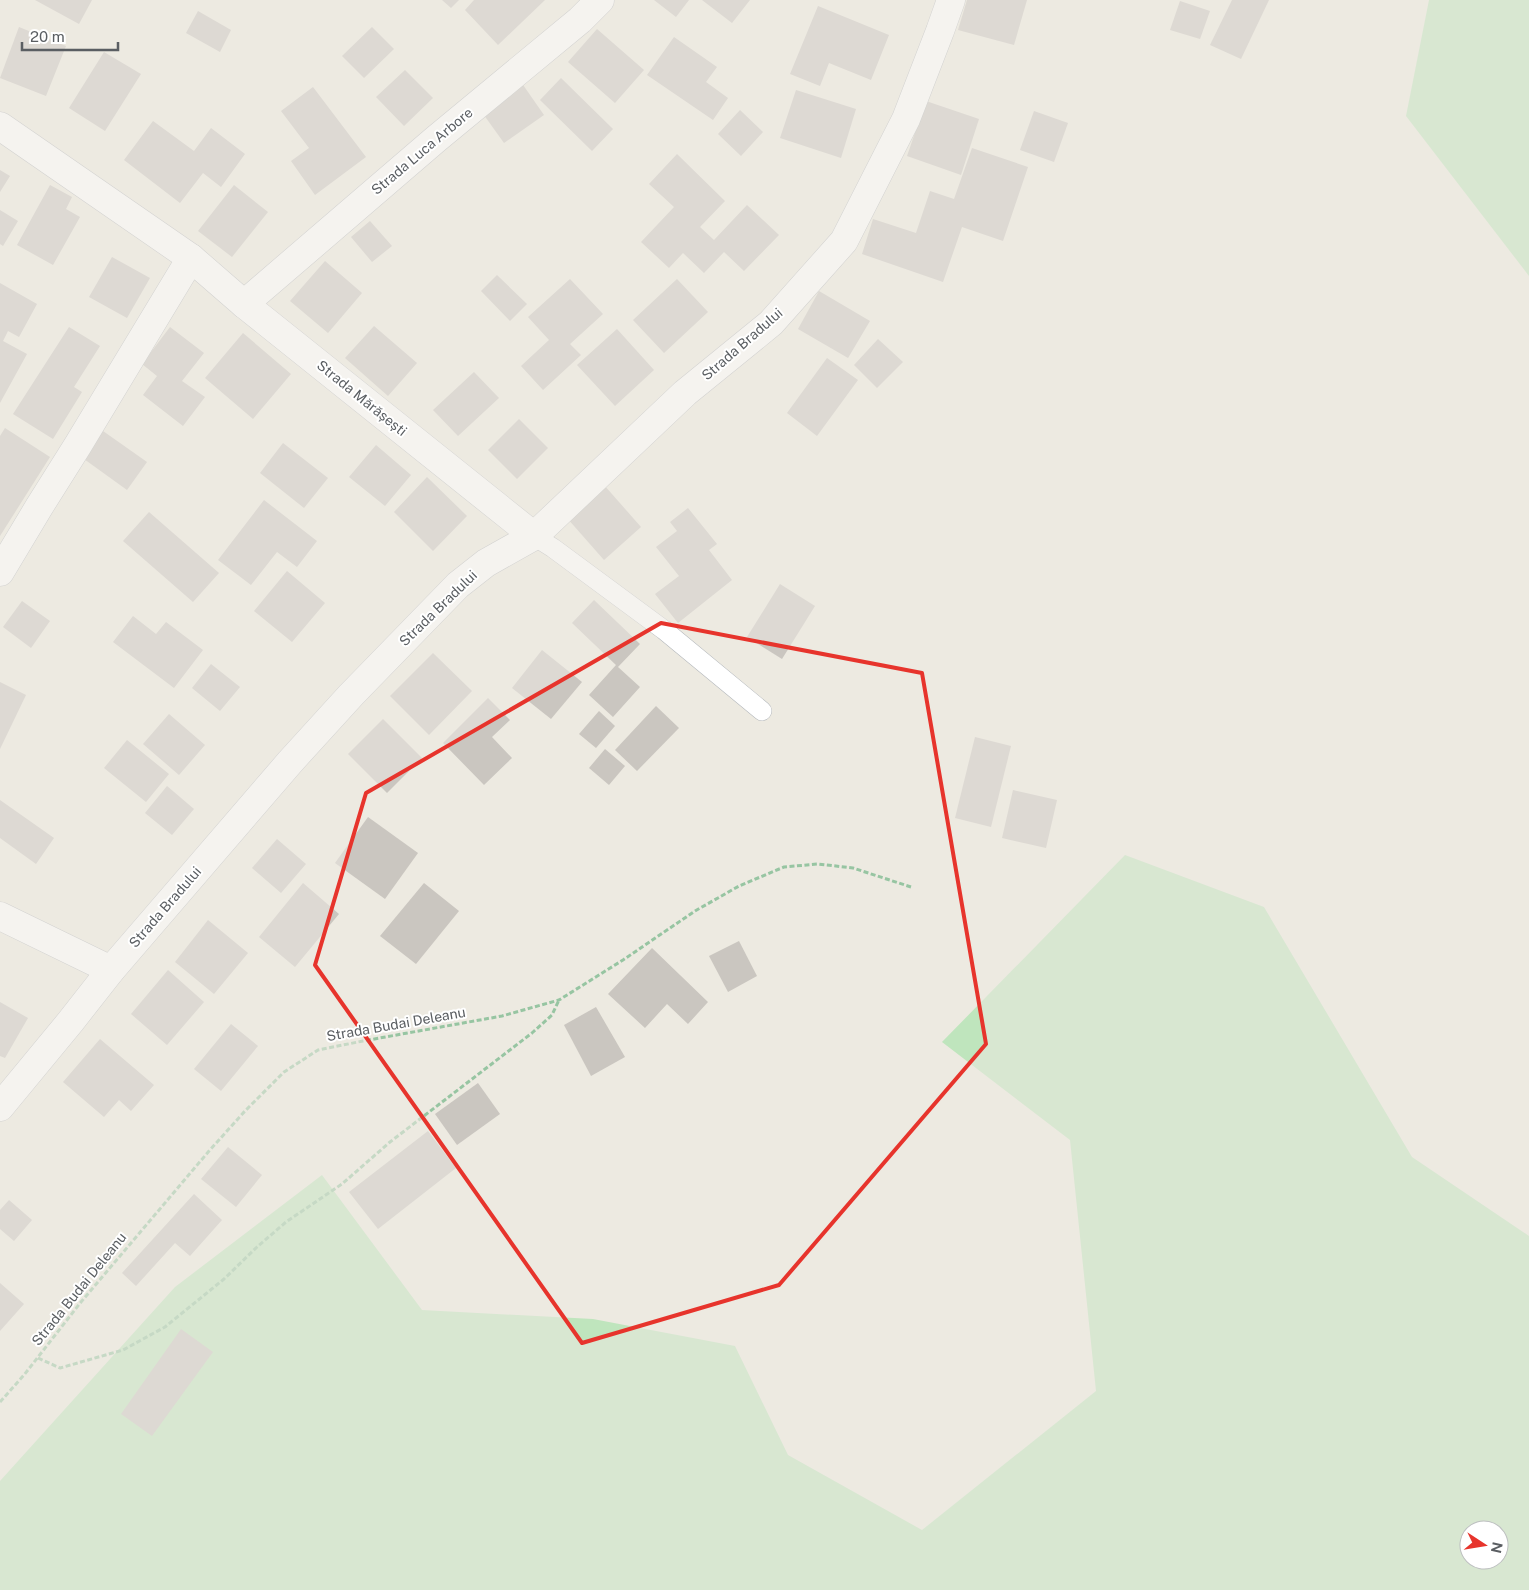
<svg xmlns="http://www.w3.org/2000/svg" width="1529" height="1590" font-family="'Public Sans',sans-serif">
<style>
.green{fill:#bfe5bd;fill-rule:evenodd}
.building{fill:#cac6c0}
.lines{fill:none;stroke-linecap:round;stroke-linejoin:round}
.lane-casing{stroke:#b4b8bc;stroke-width:20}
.street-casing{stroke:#b4b8bc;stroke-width:29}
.path{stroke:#97c5a2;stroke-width:3;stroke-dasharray:5 2.5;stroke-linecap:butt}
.lane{stroke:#fff;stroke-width:19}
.street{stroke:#fff;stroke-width:28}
.marked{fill:none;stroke:#e7342c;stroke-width:4;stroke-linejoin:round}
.labels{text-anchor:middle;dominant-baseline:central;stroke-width:4;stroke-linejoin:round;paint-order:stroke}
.street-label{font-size:14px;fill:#5a5e62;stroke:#fff}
</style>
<rect width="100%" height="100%" fill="#edeae1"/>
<!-- green -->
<g class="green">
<polygon points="1429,0 1529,0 1529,276 1406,116"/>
<path d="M1125 855 1264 907 1412 1157 1529 1236V1590H0V1481L175 1287 322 1175 422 1310 593 1319 735 1346 788 1455 922 1530 1096 1391 1070 1140 942 1042ZM1469 1530H1499V1560H1469Z"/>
</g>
<!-- building -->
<g class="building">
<polygon points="35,0 92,0 79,24"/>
<polygon points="442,0 459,0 451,8"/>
<polygon points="474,0 545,0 498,45 465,10"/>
<polygon points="654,0 689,0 676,17"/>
<polygon points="702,0 750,0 732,23"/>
<polygon points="967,0 1027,0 1014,45 958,30"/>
<polygon points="1232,0 1269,0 1241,59 1210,45"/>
<polygon points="1180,1 1210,11 1200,39 1170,30"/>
<polygon points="818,6 889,35 871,80 829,63 820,86 790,74"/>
<polygon points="198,11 231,30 220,52 186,33"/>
<polygon points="19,27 66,46 46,96 0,78"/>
<polygon points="372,27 394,49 364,78 342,56"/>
<polygon points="597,29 644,70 615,103 568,62"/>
<polygon points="674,37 717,67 706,82 728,98 713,120 647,75"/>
<polygon points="104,52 141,74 105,131 69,108"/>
<polygon points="405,70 433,98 404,126 376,97"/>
<polygon points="561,78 613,129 592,151 540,100"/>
<polygon points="521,82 544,115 504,143 481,111"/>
<polygon points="313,87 366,157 315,195 291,161 309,148 281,111"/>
<polygon points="796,90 856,109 841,158 780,138"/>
<polygon points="926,101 979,119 961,175 907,156"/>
<polygon points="740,110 763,132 741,156 718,134"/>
<polygon points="1034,111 1068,123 1054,162 1020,150"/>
<polygon points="153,121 194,151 211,128 245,154 221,187 203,173 180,203 124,160"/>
<polygon points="972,148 1028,167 1003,241 962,227 943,282 862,254 873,219 916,233 930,191 954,199"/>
<polygon points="677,154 725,201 700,227 714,240 747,205 779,235 744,271 724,252 704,273 683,253 669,268 641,242 674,207 649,184"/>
<polygon points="0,170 10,176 0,192"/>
<polygon points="50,185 72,197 66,209 80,217 53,265 17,245"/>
<polygon points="234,185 268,212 232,257 198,231"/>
<polygon points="0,210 18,221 3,246 0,244"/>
<polygon points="370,221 392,246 372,262 351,237"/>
<polygon points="112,257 150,278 127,318 89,297"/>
<polygon points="325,261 362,293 328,333 290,301"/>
<polygon points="497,275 527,304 510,321 481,291"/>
<polygon points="570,279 603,314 570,344 581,355 543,390 521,366 549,340 528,317"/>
<polygon points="677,279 708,312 664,353 633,320"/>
<polygon points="0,283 37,304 19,337 8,331 3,341 27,354 0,403"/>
<polygon points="819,291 870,321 848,358 798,329"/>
<polygon points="374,326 417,363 388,396 345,358"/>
<polygon points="69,327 100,346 74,387 82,392 53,439 13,414"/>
<polygon points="170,327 204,353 182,381 205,397 183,426 143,395 157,376 142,364"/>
<polygon points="617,329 654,370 615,406 577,365"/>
<polygon points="243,333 291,374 253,419 205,378"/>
<polygon points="878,339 903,362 877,388 854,365"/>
<polygon points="827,358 858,380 817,436 787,413"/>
<polygon points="474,372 499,398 458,436 433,410"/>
<polygon points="519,419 548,448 517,479 488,450"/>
<polygon points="5,428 50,457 0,536 0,436"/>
<polygon points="103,431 147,462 127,490 84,459"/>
<polygon points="283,443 328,478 304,508 260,473"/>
<polygon points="376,445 411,475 385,506 349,477"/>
<polygon points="427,477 467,516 433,551 394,512"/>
<polygon points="604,485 641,527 604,560 567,518"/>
<polygon points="264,500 317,541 297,567 277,552 251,585 218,560"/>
<polygon points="688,508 717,544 709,550 732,580 678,623 655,594 679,576 656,547 677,531 670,522"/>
<polygon points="149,512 219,573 193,602 123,541"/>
<polygon points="287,571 325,603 292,642 254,611"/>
<polygon points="780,584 815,606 782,659 747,637"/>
<polygon points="594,600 640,644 618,667 640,687 613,717 589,695 616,665 572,623"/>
<polygon points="22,601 50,621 31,648 3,627"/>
<polygon points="133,616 156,634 166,622 203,650 174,688 113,642"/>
<polygon points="542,650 582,682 551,719 512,688"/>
<polygon points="433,653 472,691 429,735 390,696"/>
<polygon points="211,664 240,687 220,711 192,688"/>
<polygon points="0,682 26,695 0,749"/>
<polygon points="488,698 510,720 492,737 512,758 484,785 443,743"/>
<polygon points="656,706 679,728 637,771 615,750"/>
<polygon points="599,711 615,726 596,748 579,734"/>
<polygon points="169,714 205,745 179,775 143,744"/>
<polygon points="383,719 422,758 387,793 348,754"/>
<polygon points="975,737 1011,746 991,827 955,818"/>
<polygon points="127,740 169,774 146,802 104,768"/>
<polygon points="605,749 625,766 609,785 589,768"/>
<polygon points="167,786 194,809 172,835 145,813"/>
<polygon points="1013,790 1057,800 1046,848 1002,838"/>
<polygon points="0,800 54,838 36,864 0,838"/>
<polygon points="368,817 418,853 385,899 335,863"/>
<polygon points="277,839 306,864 281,893 252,868"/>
<polygon points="303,883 339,914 295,967 259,937"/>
<polygon points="424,883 459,911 416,964 380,936"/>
<polygon points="208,920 248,953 214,994 175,962"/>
<polygon points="739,941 757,976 728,992 709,956"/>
<polygon points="652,948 708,1002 688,1024 667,1004 645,1028 608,994"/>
<polygon points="168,970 204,1002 167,1045 131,1014"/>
<polygon points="0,1002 28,1018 5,1058 0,1056"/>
<polygon points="596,1007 625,1057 591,1076 564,1025"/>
<polygon points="231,1024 258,1046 221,1091 194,1069"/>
<polygon points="100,1039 154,1085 131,1111 119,1100 104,1117 63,1082"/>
<polygon points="478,1083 500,1114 457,1145 435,1114"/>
<polygon points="428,1131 456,1168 378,1229 349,1192"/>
<polygon points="228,1147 262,1175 236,1207 201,1179"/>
<polygon points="194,1194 222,1220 190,1256 175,1243 136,1286 122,1273"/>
<polygon points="9,1200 32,1220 14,1241 0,1229 0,1210"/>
<polygon points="0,1283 24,1304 0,1331"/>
<polygon points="181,1329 213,1352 152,1436 121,1414"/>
</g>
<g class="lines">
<defs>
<polyline id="lane" points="534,536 553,548 664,630 762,711"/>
<g id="street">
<polyline points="0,126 191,258 244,304 534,536"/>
<polyline points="244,304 436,139 580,20 600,0"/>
<polyline points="0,572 39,507 78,445 191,258"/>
<polyline points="0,916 111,970"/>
<polyline points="0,1107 71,1021 111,970 290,762 351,695 458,585 486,563 534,536 685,393 771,323 844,241 906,119 940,31 951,0"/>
</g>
</defs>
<!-- lane casing -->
<use href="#lane" class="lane-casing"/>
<!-- street casing -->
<use href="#street" class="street-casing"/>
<!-- path -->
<g class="path">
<polyline points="38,1358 60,1368 123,1350 165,1327 224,1279 257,1247 286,1222 342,1184 390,1142 532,1033 552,1015 559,1000"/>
<polyline points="0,1402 24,1375 81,1302 209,1151 245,1111 284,1072 318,1050 363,1041 502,1016 559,1000 623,960 695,911 739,886 784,867 818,864 853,868 911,887"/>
</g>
<!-- lane -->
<use href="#lane" class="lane"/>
<!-- street -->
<use href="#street" class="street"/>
</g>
<!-- marked area -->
<path d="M0 0H1529V1590H0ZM661 623 922 673 986 1044 779 1285 582 1343 315 965 366 793Z" fill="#edeae1" fill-opacity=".55" fill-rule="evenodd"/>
<path class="marked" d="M661 623 922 673 986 1044 779 1285 582 1343 315 965 366 793Z"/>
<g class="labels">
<!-- street labels -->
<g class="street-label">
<text transform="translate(422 151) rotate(-40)">Strada Luca Arbore</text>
<text transform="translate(742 344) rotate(-41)">Strada Bradului</text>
<text transform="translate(362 398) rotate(39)">Strada Mărășești</text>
<text transform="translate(438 608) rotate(-44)">Strada Bradului</text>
<text transform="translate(165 907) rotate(-49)">Strada Bradului</text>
<text transform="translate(396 1024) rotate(-10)">Strada Budai Deleanu</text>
<text transform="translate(79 1289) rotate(-51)">Strada Budai Deleanu</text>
</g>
</g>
<!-- north arrow -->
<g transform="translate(1484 1545) rotate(102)"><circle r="24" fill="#ffffff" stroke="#bdbfc0"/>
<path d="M0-4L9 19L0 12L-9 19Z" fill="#e7342c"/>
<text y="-8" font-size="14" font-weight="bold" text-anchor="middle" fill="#5a5e62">N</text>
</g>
<!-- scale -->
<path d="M22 42v8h96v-8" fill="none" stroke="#5a5e62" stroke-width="2.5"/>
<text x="30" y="42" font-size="15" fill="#5a5e62" stroke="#ffffff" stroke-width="4" paint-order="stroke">20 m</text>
</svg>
